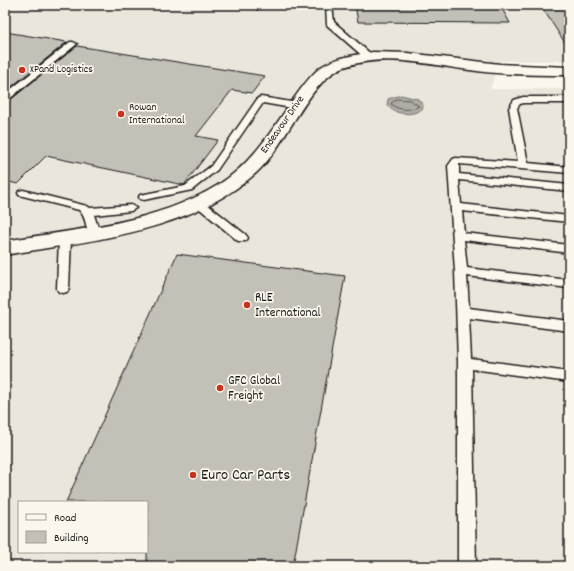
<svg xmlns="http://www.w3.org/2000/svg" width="574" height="571" font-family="Dekko,sans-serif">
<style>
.built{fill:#eae6dc;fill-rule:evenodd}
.water{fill:#afaca5;stroke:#74726e}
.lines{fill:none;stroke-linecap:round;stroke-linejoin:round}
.shore{stroke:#575653;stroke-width:1}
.building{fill:#c3c0b8;stroke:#1c1c1c}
.lane-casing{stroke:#1c1c1c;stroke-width:3}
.street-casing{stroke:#1c1c1c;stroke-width:3}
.lane{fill:#fbf7ec;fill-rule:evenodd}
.street{fill:#fbf7ec;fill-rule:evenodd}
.poi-dot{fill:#c8321e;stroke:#fbf7ec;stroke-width:1.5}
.labels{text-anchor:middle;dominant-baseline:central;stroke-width:3.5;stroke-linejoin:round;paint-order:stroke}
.far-poi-label{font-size:11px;fill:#1c1c1c;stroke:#fbf7ec;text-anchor:start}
.far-street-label{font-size:11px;fill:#1c1c1c;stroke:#fbf7ec}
.poi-label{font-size:13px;fill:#1c1c1c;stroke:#fbf7ec;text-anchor:start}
.near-poi-label{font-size:16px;fill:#1c1c1c;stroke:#fbf7ec;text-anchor:start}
</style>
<rect width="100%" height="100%" fill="#fbf7ec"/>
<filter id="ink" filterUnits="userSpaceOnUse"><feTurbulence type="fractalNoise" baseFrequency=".025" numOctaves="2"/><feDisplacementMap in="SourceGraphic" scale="8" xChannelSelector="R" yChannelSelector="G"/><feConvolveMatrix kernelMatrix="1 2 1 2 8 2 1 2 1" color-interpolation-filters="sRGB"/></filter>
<g filter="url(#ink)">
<!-- built -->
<path class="built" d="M5 5H569V61H500L490 89H569V566H5V249L9 208 5 207ZM19 502H147V552H19Z"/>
<!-- water -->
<path class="water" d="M401 95 418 99 423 105V108C414 117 394 115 387 105L388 99Z"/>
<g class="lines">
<!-- shore -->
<path class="shore" d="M397 99 410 100 419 106C410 111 399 111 391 104Z"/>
</g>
<!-- building -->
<g class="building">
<polygon points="355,5 500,5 510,23 358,22"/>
<polygon points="541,6 569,6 569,49"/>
<polygon points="5,32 67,42 5,92"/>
<polygon points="77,46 265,76 252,93 232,90 196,136 218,140 184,185 46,156 18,184 5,181 5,102 9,101"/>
<polygon points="177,254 345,276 293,566 147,566 147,502 66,502"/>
</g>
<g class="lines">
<defs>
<g id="lane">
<polygon points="267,5 257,9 254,7 256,5"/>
<polygon points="326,5 332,5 334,22 372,55 372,59 366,59 327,25"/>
<polygon points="70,42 73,42 77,44 8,100 5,101 5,94"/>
<polygon points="261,97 297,103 301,106 297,109 263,103 217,170 192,190 144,200 140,199 139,197 140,195 185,186 211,166 258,98"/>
<polygon points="523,97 569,97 569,103 524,103 520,104 517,108 528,163 569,167 569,173 459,164 459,174 569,185 569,191 459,180 461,204 569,216 569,222 462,211 464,233 569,245 569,253 464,240 467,268 569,280 569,288 467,276 469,308 569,321 569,331 469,318 471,359 569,372 569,382 472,369 476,566 458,566 458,363 455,271 448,166 453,159 456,158 518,162 509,108 514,100"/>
<path d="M23 190 87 206 90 208 131 205 136 208 131 211 94 215 100 233 98 236H90C85 227 87 218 79 210L19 195 18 193 19 191Z"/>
<polygon points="198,199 202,200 246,235 248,238 246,241 238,241 194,204 193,202"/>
<polygon points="65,234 69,235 71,238 69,289 67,292 63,293 59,292 57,289 59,238 61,235"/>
</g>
<path id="street" d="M373 52 408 53 500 64 569 67V75C538 75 507 75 477 71 433 66 387 52 344 67 308 80 286 147 256 173 188 233 91 240 5 255V241C76 229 155 224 218 185 250 165 269 135 290 104 299 92 308 77 321 67 336 57 355 55 373 52Z"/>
</defs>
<!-- lane casing -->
<use href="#lane" class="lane-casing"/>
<!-- street casing -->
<use href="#street" class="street-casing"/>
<!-- lane -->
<use href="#lane" class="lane"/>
<!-- street -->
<use href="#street" class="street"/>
</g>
</g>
<!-- markers -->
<g class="poi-dot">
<circle cx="22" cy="70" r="4"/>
<circle cx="121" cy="114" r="4"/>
<circle cx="247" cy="305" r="4"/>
<circle cx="220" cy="388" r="4"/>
<circle cx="193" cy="475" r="4"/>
</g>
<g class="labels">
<!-- far-poi labels -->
<g class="far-poi-label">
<text x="30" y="70">XPand Logistics</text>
<text x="129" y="108">Rowan<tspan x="129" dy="13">International</tspan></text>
</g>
<!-- far-street labels -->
<g class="far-street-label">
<text transform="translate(283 125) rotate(-55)">Endeavour Drive</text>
</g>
<!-- poi labels -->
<g class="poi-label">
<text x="255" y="298">RLE<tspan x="255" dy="15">International</tspan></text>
<text x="228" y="381">GFC Global<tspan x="228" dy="15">Freight</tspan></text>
</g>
<!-- near-poi labels -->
<g class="near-poi-label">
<text x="201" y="475">Euro Car Parts</text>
</g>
</g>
<!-- margin -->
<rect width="574" height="571" fill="none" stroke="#fbf7ec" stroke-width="20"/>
<rect x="10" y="10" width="554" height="551" fill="none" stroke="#1c1c1c" stroke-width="1.5" filter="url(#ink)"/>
<!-- legend -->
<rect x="18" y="501" width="130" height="52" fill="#fbf7ec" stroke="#a29f99"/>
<rect x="26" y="514" width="20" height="6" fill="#fbf7ec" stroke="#a29f99"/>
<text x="54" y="521" font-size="12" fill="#1c1c1c">Road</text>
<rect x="26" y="531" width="20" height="12" fill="#c3c0b8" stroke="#a29f99"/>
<text x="54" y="541" font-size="12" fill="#1c1c1c">Building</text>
</svg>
